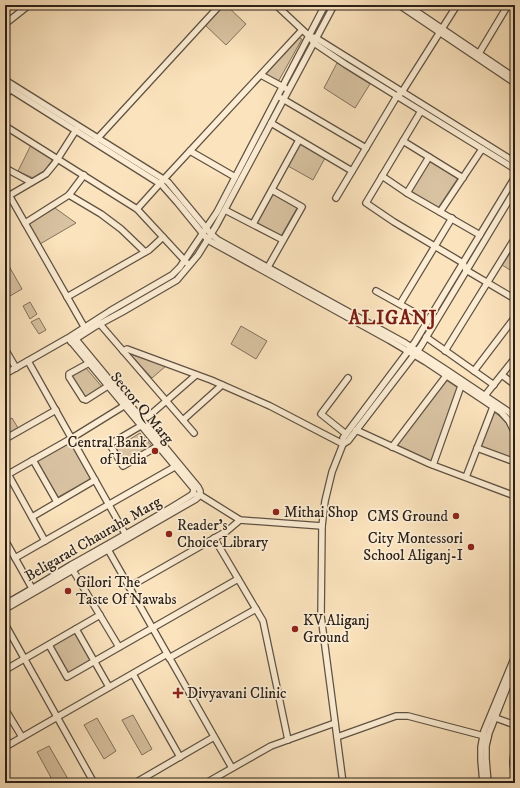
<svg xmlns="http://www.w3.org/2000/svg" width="520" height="788" font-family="'IM FELL DW Pica',serif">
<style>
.green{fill:#d8c2a1;stroke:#82725e}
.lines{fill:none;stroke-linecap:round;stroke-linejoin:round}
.minor-casing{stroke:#5f5243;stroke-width:8}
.minor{stroke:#fcedd4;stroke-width:5.5}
.poi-dot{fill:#8f2418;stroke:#fcedd4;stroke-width:1.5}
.labels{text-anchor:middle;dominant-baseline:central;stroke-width:3.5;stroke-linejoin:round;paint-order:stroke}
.street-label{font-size:15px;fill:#2b211a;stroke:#fcedd4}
.poi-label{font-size:15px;fill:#2b211a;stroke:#fcedd4;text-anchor:start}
.district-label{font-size:19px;font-weight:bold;letter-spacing:1px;fill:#7a1f14;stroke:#fcedd4}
</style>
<rect width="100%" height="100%" fill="#fbe3bd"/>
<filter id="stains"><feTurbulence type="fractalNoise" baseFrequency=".005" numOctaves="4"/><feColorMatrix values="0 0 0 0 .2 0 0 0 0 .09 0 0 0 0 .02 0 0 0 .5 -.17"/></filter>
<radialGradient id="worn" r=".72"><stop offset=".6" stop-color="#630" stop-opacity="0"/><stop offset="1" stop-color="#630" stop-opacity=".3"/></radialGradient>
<!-- green -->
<g class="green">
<polygon points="224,5 226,5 246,24 226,45 205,25"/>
<polygon points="298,37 302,39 278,82 264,75"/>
<polygon points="337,63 370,84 355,108 324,88"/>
<polygon points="300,144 325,158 313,180 288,166"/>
<polygon points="31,145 53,159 44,171 33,178 18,171"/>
<polygon points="430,161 458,178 438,208 411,191"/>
<polygon points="273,194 297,208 281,236 257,223"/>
<polygon points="55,208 76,223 40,244 28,224"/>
<polygon points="515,246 515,273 502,265"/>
<polygon points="5,259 22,289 5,299"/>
<polygon points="30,302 37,314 30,319 23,306"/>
<polygon points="39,318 46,330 39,334 31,322"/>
<polygon points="241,326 267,341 256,359 231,344"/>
<polygon points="130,354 166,366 152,378"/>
<polygon points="86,368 103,388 86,398 72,376"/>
<polygon points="446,380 458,388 431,461 397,445"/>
<polygon points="494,412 506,421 515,441 515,460 480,447"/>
<polygon points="12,418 18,428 5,436 5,422"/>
<polygon points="140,433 152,446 125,463 116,448"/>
<polygon points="70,442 91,479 58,497 37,461"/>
<polygon points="74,632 91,661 68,673 52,645"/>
<polygon points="133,715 152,749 142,755 122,720"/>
<polygon points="97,718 116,751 104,759 84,725"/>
<polygon points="49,746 68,779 59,783 54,783 37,752"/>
</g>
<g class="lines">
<defs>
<g id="minor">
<polyline points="276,5 309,36 314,43 345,64 515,169"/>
<polyline points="399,5 515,83"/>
<polyline points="407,5 515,78"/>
<polyline points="5,24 29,5"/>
<polyline points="313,37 316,38 515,162"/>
<polyline points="478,55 508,5"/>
<polyline points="261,75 285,88"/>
<polyline points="5,80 168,182 211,234 218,240 405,343 445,369 509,412 515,418"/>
<polyline points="5,86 162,185 177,202 208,240 215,244 389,340 426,362 501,412 509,421 515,433"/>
<polyline points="5,97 10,89"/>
<polyline points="281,98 366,148"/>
<polyline points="421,111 366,203 394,222 463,263 466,270 515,299"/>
<polyline points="271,123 352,171"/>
<polyline points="5,126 137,209 187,263"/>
<polyline points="96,140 220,5"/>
<polyline points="403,141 463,178"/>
<polyline points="190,151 235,177"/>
<polyline points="5,168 31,182"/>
<polyline points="382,176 407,193 480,235"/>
<polyline points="407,193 429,157"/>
<polyline points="9,195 86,330"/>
<polyline points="69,195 101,214 121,229 145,252"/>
<polyline points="5,198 46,174 55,163 76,130"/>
<polyline points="336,198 397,96 402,92 457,5"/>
<polyline points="137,209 164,179 302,30"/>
<polyline points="225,210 283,240"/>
<polyline points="440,212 482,149"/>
<polyline points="25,223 69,195 84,175"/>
<polyline points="253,224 299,140"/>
<polyline points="268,267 302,207 272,190"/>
<polyline points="376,291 428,320"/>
<polyline points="67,297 149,250 163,237"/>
<polyline points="400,304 452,218"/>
<polyline points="99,323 194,433"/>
<polyline points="426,337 494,385"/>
<polyline points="69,339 194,489 193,494"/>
<polyline points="71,342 96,326 122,312 177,280 198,255 216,226 334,5"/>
<polyline points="5,349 16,368"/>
<polyline points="123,351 127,349 211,380 270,406 343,444"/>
<polyline points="445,351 515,238"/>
<polyline points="28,361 127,537"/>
<polyline points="89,363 69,374 69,377 83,399 86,400 111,384"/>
<polyline points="474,371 515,317"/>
<polyline points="5,374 68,338 110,311 172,275 180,267 217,212 325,5"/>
<polyline points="502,375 515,385"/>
<polyline points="483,398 515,358"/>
<polyline points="183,420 222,385"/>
<polyline points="142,422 196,375"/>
<polyline points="144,424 110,444 110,445 123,466 158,446"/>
<polyline points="356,430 430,464 515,496"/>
<polyline points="346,434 321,414 348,378"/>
<polyline points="5,439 56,410"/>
<polyline points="343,444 348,441 421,346 515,190"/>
<polyline points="392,447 446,376"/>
<polyline points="477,448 515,462"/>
<polyline points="33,460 57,502"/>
<polyline points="433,465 461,386"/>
<polyline points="8,474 45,541"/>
<polyline points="5,476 72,438 127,404"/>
<polyline points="466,477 493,407"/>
<polyline points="197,495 200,495 240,520 322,526"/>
<polyline points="32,517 95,480"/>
<polyline points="214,538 263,621 288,740"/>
<polyline points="5,540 33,590"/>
<polyline points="106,546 232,768"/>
<polyline points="15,558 178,465"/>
<polyline points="71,567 119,647"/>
<polyline points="129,587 227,531 240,520"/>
<path d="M5 604C28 592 49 578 71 565 112 542 154 519 193 494"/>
<polyline points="5,609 196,499 200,495 200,491 198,487 74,337"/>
<polyline points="5,624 94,783"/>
<polyline points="76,629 109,687"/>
<polyline points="49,645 67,677 238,579"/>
<polyline points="169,658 256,609"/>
<polyline points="5,670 100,615"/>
<polyline points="133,674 180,757"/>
<polyline points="5,709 22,737"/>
<polyline points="493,717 515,725"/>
<polyline points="337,737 396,716 408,716 488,737"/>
<polyline points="515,744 513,762 515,782"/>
<polyline points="5,747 167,654"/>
<polyline points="135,783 214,737"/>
<polyline points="206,783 271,746 335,723"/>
<polyline points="343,783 321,616 322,526 325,501 332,472 343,444 343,438 415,342 515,177"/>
<polyline points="483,783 481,760 481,747 484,731 515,656"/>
<polyline points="488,783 486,759 486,746 489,733 515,667"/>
</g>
</defs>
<!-- minor casing -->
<use href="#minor" class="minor-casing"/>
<!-- minor -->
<use href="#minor" class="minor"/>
</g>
<!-- markers -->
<g class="poi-dot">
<circle cx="155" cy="451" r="4"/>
<circle cx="276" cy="512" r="4"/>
<circle cx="456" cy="516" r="4"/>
<circle cx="169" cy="534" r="4"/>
<circle cx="471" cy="547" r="4"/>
<circle cx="68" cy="591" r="4"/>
<circle cx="295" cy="629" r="4"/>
<path d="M176 687h4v4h4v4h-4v4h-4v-4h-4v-4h4z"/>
</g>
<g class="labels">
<!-- street labels -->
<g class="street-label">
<text transform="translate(142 408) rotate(50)">Sector Q Marg</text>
<text transform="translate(93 539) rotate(-30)">Beligarad Chauraha Marg</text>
</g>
<!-- poi labels -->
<g class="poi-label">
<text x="147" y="442" text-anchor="end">Central Bank<tspan x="147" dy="17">of India</tspan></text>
<text x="284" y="512">Mithai Shop</text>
<text x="448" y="516" text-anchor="end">CMS Ground</text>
<text x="177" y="525">Reader's<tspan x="177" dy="17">Choice Library</tspan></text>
<text x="463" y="538" text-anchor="end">City Montessori<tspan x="463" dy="17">School Aliganj-I</tspan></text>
<text x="76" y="582">Gilori The<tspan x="76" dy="17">Taste Of Nawabs</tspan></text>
<text x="303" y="620">KV Aliganj<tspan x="303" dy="17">Ground</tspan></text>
<text x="187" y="693">Divyavani Clinic</text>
</g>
<!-- district labels -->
<g class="district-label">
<text x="393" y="318">ALIGANJ</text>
</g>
</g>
<!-- margin -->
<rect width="520" height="788" fill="none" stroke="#fbe3bd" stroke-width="20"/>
<rect x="6" y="6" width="508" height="776" fill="none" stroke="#2b211a" stroke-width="2"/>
<rect x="10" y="10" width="500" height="768" fill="none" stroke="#2b211a"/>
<rect width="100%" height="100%" filter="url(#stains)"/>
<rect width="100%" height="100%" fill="url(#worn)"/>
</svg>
